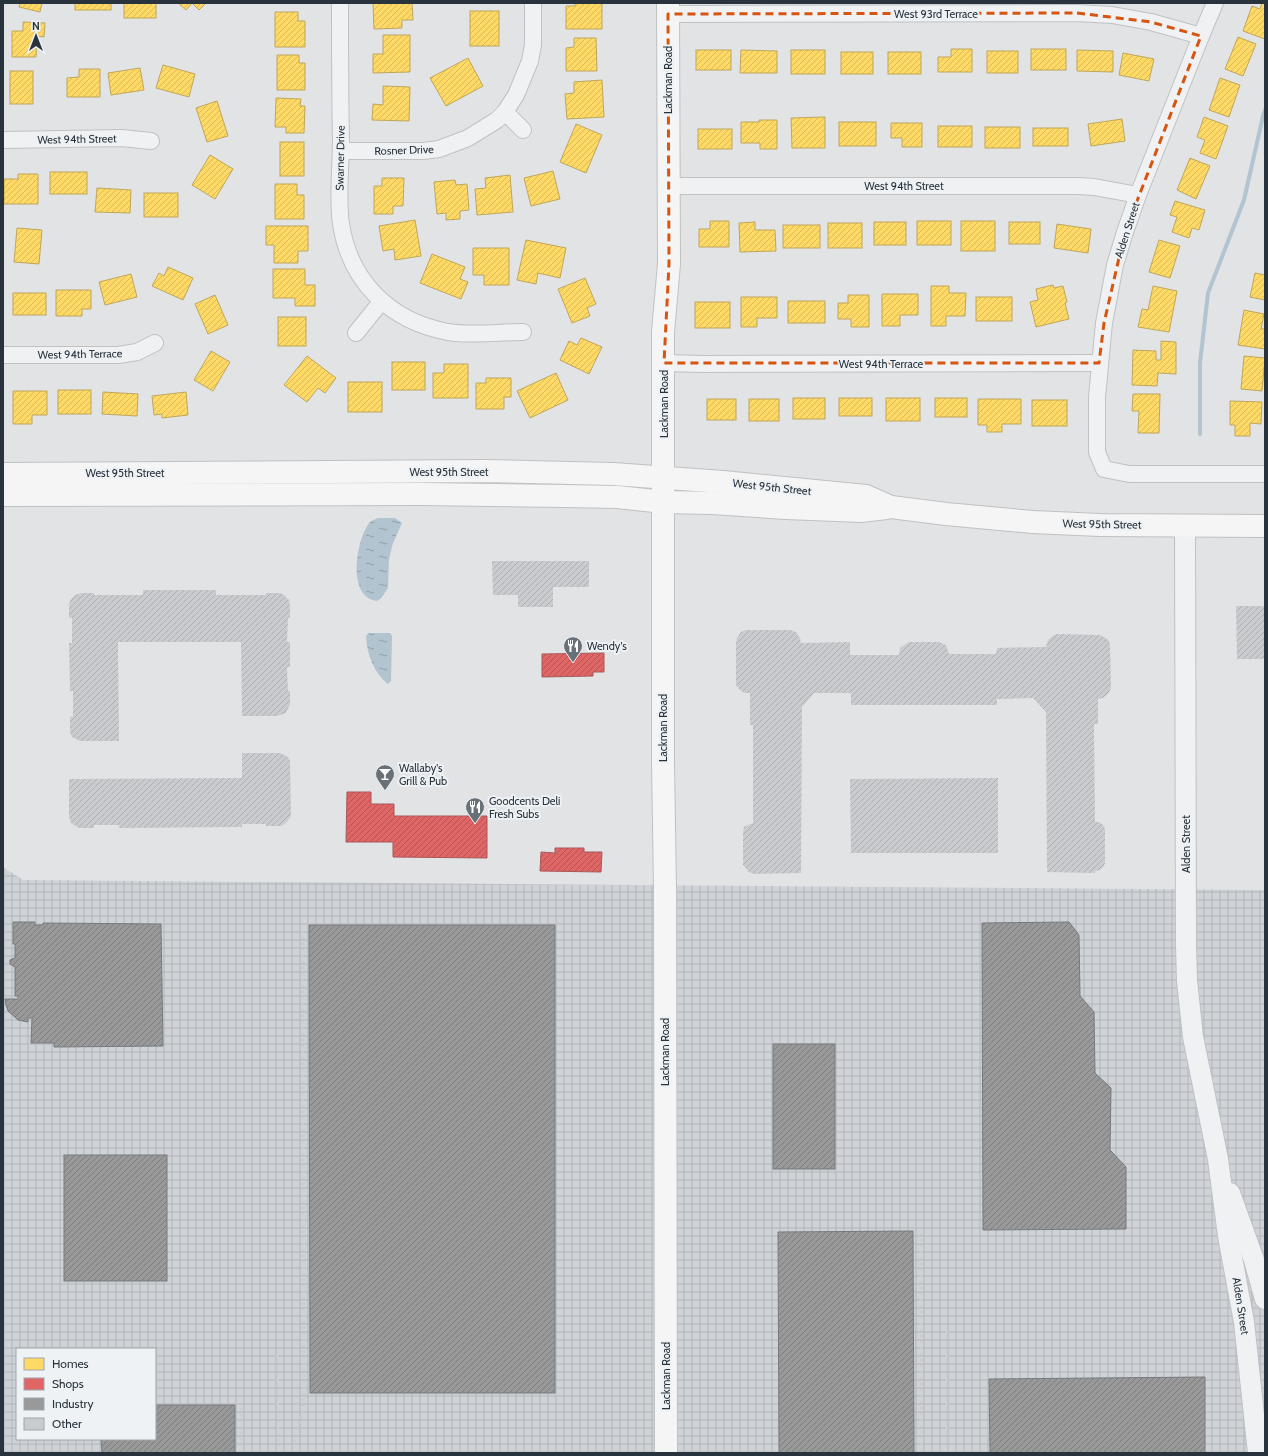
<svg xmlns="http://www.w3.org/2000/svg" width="1268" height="1456" font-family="Cabin,sans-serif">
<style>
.industrial{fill:url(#industrial-grid);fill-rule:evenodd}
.water{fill:url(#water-ripples)}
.homes{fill:url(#homes-hatch);stroke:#bfa75a}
.shops{fill:url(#shops-hatch);stroke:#a9575a}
.industry{fill:url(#industry-hatch);stroke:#777a7d}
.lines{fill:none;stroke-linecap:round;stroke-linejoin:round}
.stream{stroke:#b1c4cf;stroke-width:4}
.building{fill:url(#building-hatch)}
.minor-casing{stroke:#bfc1c3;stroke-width:18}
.tertiary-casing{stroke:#bfc1c3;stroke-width:22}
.secondary-casing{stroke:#bfc1c3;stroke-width:24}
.minor{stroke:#f0f1f2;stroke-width:16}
.tertiary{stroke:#f0f1f2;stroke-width:20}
.secondary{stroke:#f5f5f6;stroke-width:22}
.rail{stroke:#c9cbcd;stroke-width:3;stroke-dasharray:2 4;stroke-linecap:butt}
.marked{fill:none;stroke:#d55511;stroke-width:3;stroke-dasharray:8 5;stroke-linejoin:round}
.labels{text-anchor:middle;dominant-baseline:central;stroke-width:4;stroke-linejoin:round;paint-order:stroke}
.street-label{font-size:11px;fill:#29333d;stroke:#eef2f5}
.poi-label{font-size:11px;fill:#29333d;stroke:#eef2f5;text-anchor:start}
</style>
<defs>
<pattern id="industrial-grid" width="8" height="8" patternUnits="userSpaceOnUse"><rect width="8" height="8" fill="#cfd3d8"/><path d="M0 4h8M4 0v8" fill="none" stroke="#b2b6ba"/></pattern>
<pattern id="water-ripples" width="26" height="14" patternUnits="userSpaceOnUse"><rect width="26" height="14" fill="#b1c4cf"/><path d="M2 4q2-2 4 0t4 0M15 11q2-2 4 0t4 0" fill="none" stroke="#90a0a9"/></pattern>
<pattern id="homes-hatch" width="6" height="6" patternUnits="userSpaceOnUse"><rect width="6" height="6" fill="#ffd966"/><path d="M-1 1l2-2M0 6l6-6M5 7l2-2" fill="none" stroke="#dbbb59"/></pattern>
<pattern id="shops-hatch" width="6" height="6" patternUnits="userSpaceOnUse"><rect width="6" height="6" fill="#e06666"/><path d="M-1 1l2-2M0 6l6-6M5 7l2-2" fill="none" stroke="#b65555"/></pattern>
<pattern id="industry-hatch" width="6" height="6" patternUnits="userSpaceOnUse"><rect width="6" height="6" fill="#999"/><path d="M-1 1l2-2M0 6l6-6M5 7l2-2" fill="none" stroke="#7d7d7e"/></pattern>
<pattern id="building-hatch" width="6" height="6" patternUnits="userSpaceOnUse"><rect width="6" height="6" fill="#c9cbce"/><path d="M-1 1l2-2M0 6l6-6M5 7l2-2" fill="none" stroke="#adafb2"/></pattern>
</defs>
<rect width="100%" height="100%" fill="#e1e3e5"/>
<!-- industrial -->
<path class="industrial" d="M3 867 23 880 1265 890V1453H3ZM17 1349H155V1439H17Z"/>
<!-- water -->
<g class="water">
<path d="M378 518H395L402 523 393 543 389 559 388 588 382 597 377 601C348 597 356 548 365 530 366 528 368 524 370 522 372 520 376 519 378 518Z"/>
<path d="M369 633H390L392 636 391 681 388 684C373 672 367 654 366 636Z"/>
</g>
<!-- homes -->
<g class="homes">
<polygon points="20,3 42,3 40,12 19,7"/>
<rect x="75" y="3" width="36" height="7"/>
<rect x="124" y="3" width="32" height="15"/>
<polygon points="178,3 206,3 199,10 192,3 186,10"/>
<polygon points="373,3 412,3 413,20 402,20 402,28 374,29"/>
<polygon points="575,3 602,3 602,29 566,29 566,6 575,6"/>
<polygon points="1262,3 1265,3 1265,39 1243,31 1252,6 1260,9"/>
<rect x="470" y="11" width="29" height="35"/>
<polygon points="275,12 298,12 298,21 305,21 305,47 275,47"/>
<polygon points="23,22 45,23 44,37 37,36 36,57 12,57 12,31 23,31"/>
<polygon points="383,35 410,35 410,72 373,73 373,54 383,54"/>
<polygon points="1238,37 1256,44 1243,76 1225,69"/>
<polygon points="574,38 596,38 597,71 566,71 566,48 574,47"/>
<polygon points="951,49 972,49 972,72 938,72 938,57 951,57"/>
<rect x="1031" y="49" width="35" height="21"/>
<rect x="696" y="50" width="35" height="20"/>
<polygon points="741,50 777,51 777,73 740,73"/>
<rect x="791" y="50" width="34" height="24"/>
<polygon points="1077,50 1113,51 1113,72 1077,71"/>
<rect x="987" y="51" width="31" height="22"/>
<rect x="841" y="52" width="32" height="22"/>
<rect x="888" y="52" width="33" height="22"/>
<polygon points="1123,53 1154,59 1149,81 1119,75"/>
<polygon points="277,55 299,55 299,63 305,63 305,90 277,90"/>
<polygon points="468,58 483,86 446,106 430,78"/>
<polygon points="163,65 195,74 189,97 156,88"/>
<polygon points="140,68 144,90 111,95 108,73"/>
<polygon points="79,69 100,69 100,97 67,97 67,78 79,77"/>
<rect x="10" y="71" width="23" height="33"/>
<polygon points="1220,78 1240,85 1229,117 1209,110"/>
<polygon points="602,80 604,117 567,119 565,94 574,93 574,82"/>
<polygon points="383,86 410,87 409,121 372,120 373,104 383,105"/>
<polygon points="276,98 301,99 300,106 305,106 304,133 286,133 286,127 275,127"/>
<polygon points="217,101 228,136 207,142 196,108"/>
<polygon points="825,117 825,148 792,148 791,118"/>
<polygon points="1204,117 1228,126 1216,159 1200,153 1205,140 1197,137"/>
<polygon points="1122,119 1125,141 1091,146 1088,124"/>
<polygon points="759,120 777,120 777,149 760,149 760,143 741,143 741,122 759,122"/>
<rect x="839" y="122" width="37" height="24"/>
<polygon points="891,123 922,123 922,147 902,147 902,138 891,138"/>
<polygon points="576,124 602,135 586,173 560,162"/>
<rect x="938" y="126" width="34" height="21"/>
<rect x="985" y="127" width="35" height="21"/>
<rect x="1033" y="128" width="35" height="18"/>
<rect x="698" y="129" width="34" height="20"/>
<rect x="280" y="142" width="24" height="34"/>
<polygon points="210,155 233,169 215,199 192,185"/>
<polygon points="1190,158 1210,166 1196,199 1177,190"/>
<polygon points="553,171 560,199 531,206 524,178"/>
<rect x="50" y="172" width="37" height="22"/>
<polygon points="18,174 38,174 38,204 4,204 4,179 18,179"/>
<polygon points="510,175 513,212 477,215 475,189 486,188 485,178"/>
<polygon points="382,178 404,178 403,206 393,206 393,214 374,214 374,186 382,186"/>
<polygon points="455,180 456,185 467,184 469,210 460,211 460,219 446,220 446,213 437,214 434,182"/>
<polygon points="275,184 297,184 297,195 304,195 304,219 275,219"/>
<polygon points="97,188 131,190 130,213 95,212"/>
<rect x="144" y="193" width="34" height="24"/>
<polygon points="1175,201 1205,210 1199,230 1192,228 1189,238 1172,232 1177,217 1170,215"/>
<polygon points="415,220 421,256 395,260 394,249 383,251 379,226"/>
<polygon points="710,221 729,221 729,247 699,247 699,229 710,229"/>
<rect x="917" y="221" width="34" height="24"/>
<rect x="961" y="221" width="34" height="30"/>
<polygon points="755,222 755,230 775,230 776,251 740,252 739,223"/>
<rect x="874" y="222" width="32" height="23"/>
<rect x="1009" y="222" width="31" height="22"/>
<rect x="828" y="223" width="34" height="25"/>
<polygon points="1057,224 1091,229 1088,253 1054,248"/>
<rect x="783" y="225" width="37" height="23"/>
<polygon points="266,226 308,226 308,251 298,251 298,263 274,263 274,245 266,245"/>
<polygon points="17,228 42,230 39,264 14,262"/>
<polygon points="526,240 566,248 560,278 538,273 536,284 517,280"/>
<polygon points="1159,240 1180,246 1170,278 1149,272"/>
<polygon points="473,248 509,248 509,285 484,285 484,275 473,275"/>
<polygon points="432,254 465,267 460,279 468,282 461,299 420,283"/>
<polygon points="168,267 193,278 183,300 152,286 159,273 164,276"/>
<polygon points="273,269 305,269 305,285 315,285 315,306 295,306 295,298 273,298"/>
<polygon points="1255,273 1265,275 1265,300 1250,297"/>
<polygon points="131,274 137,297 105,305 99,282"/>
<polygon points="585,278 596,304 587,308 590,316 572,323 558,289"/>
<polygon points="1053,285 1054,288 1063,286 1067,302 1065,303 1069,319 1036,327 1030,302 1038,300 1036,289"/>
<polygon points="931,286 949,286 949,293 966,293 965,316 946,316 946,326 931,326"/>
<polygon points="1153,286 1177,291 1169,332 1138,327 1142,309 1148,310"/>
<polygon points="56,290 91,290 91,309 82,309 82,316 56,316"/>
<rect x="13" y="293" width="33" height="22"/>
<polygon points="882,294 918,294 918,315 900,315 900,326 882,326"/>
<polygon points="215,295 228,325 208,334 195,304"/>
<polygon points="848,295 869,295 869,327 851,327 851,319 838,319 838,303 848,303"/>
<polygon points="741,297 777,297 777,318 757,318 757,327 741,327"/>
<rect x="976" y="297" width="36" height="24"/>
<rect x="788" y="301" width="37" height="22"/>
<rect x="695" y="302" width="35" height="26"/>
<polygon points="1244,310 1264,314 1261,329 1265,329 1265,349 1238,345"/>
<rect x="278" y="317" width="28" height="29"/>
<polygon points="581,338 602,347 589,374 560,360 569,341 577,345"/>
<polygon points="1161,341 1176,342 1176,374 1158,373 1157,386 1132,385 1133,350 1156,351 1156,360 1161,360"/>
<polygon points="211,351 230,362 213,391 194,380"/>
<polygon points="307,356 336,378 325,393 318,388 307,402 284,385"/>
<polygon points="1244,356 1265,358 1262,391 1241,389"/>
<rect x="392" y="362" width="33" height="28"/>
<polygon points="444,364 468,364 468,398 433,398 433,373 444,373"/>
<polygon points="556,373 568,400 530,418 517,391"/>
<polygon points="486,378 511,378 511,397 504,397 504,409 476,409 476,383 486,383"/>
<rect x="348" y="382" width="34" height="30"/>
<rect x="58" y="390" width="33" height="24"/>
<polygon points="13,391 47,391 47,415 32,415 32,424 13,424"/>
<polygon points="103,392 138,394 137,416 102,414"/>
<polygon points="186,392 188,415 162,418 162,414 154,415 152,396"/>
<polygon points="1133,394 1160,394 1159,433 1138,433 1139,411 1132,411"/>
<rect x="793" y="398" width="32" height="21"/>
<rect x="839" y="398" width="33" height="18"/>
<rect x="886" y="398" width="34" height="23"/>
<rect x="935" y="398" width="32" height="19"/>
<rect x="707" y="399" width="29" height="21"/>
<rect x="749" y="399" width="30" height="22"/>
<polygon points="978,399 1021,399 1021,424 1002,424 1002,432 987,432 987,425 978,425"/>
<rect x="1032" y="400" width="35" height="26"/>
<polygon points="1230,401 1262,402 1261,424 1250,423 1250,436 1235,436 1235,425 1230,425"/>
</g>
<!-- shops -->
<g class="shops">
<polygon points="604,653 604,672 593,672 593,676 542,677 542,654"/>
<polygon points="347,792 371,792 371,804 394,804 394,816 487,816 487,858 393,857 393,842 346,842"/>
<polygon points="555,848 584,848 584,852 602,852 601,872 540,871 541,852 555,853"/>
</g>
<!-- industry -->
<g class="industry">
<polygon points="13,922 35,922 35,925 43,925 43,923 161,924 163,1046 54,1047 54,1043 31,1043 32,1018 28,1018 28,1022 18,1020 8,1011 6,1005 5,999 18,999 18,996 15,996 15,967 10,964 10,960 15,958 15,944 13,944"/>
<polygon points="1069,922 1079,935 1080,996 1094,1012 1095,1073 1111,1088 1110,1150 1126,1167 1126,1229 983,1230 982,923"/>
<polygon points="309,925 555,925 555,1393 310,1393"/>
<rect x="773" y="1044" width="62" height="125"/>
<rect x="64" y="1155" width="103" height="126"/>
<polygon points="913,1231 914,1453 779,1453 778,1232"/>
<polygon points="1205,1377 1205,1453 990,1453 989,1379"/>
<polygon points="155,1405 235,1405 235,1453 102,1453 101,1439 155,1439"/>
</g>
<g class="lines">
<!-- stream -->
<polyline class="stream" points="1200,434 1200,363 1208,293 1244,200 1263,116 1265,110"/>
</g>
<!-- building -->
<g class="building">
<polygon points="492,561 589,561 589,587 553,587 553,607 518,607 518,595 493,595"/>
<polygon points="143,590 216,590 216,595 266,595 266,593 280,593 284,595 289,600 290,606 290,617 288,618 287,642 290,642 290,667 287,667 288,691 290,691 290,704 286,713 277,716 242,716 241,642 118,642 119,741 80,741 72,737 70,732 70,717 73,716 73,691 70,691 69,643 72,643 72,618 69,618 69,604 71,599 75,595 82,593 94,593 94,595 143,595"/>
<polygon points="1236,606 1265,606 1265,659 1237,659"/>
<polygon points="746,630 790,630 796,632 800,638 801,643 850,642 850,655 899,655 900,648 909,642 939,642 946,645 949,654 996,654 997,648 1046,647 1048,640 1053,636 1057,634 1100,635 1104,637 1109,641 1110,645 1111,688 1108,694 1103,698 1098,699 1098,724 1094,724 1095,822 1099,822 1103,825 1105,829 1105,863 1104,866 1100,870 1095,871 1095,873 1047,872 1046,712 1033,698 997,699 997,705 851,705 851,693 814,693 802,707 801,873 754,874 749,872 743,865 743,832 744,827 753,823 753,725 750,725 750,693 744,693 739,689 736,685 736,643 737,638 741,632"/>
<polygon points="242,753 280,753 288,757 290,761 291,816 286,823 281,826 266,826 266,824 242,824 242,827 119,828 119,825 94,825 94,828 79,828 71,823 69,817 69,779 242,778"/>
<polygon points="998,778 998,853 851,853 850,779"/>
</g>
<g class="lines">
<defs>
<g id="minor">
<path d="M340 3C340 48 340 94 341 139 341 167 337 196 341 224 350 282 390 321 448 332 472 336 499 332 523 332"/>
<polyline points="1215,3 1201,36 1138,195 1125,232 1115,265 1104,323 1097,397 1097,452 1104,469 1129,474 1265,474"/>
<polyline points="668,14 1077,13 1112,15 1151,22 1201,36"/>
<polyline points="505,112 523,130"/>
<polyline points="3,140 122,138 151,141"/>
<polyline points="341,151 423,151 439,149 468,138 497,120 505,112 516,95 530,61 533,45 533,3"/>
<polyline points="669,186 1079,186 1094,187 1138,195"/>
<polyline points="356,333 381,302"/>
<polyline points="3,355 118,355 137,352 155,343"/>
<polyline points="664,363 702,364 1099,363"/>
</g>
<g id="tertiary">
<polyline points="1185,526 1186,945 1187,981 1193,1037 1218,1159 1228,1236 1244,1322 1258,1453"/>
<polyline points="1230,1193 1254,1260 1265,1299"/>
</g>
<g id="secondary">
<polyline points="3,474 484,471 613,474 723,482 866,496 891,507 946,514 1033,522 1100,525 1265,526"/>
<polyline points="3,495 421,494 564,496 617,497 664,502 712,503 786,508 861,511 886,508"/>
<polyline points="666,1453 665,889 663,762 663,332 669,264 668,3"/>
</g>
</defs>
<!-- minor casing -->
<use href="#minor" class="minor-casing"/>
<!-- tertiary casing -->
<use href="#tertiary" class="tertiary-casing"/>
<!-- secondary casing -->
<use href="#secondary" class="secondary-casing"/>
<!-- minor -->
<use href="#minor" class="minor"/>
<!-- tertiary -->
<use href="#tertiary" class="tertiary"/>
<!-- secondary -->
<use href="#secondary" class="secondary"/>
<!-- rail -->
<g class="rail">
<polyline points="921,1233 922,1453"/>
<polyline points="947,1331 947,1453"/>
<polyline points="277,1355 278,1453"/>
<polyline points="242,1408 242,1453"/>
<polyline points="291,1453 302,1414 304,1396 304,1374 302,928"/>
</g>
</g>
<!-- marked area -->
<path class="marked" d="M1077 13 1151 22 1201 36 1125 232 1104 323 1099 363H664L669 264 668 14Z"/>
<!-- icons -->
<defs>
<symbol id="restaurant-pin" viewBox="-11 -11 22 30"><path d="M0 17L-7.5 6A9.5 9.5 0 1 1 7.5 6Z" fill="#697178" stroke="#eef2f5"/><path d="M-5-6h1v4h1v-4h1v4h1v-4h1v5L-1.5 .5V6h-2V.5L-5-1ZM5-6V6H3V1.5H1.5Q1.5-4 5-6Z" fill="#fff"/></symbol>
<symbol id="bar-pin" viewBox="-11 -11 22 30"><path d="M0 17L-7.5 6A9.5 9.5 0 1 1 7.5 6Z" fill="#697178" stroke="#eef2f5"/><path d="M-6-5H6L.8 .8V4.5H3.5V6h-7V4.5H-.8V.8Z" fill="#fff"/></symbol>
</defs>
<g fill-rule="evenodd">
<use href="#restaurant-pin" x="562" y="635" width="22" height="30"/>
<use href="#bar-pin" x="374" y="763" width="22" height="30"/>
<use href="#restaurant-pin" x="464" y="796" width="22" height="30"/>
</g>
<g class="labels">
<!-- street labels -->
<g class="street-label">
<text x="936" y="14">West 93rd Terrace</text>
<text transform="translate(668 80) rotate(-90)">Lackman Road</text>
<text transform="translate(77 139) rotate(-1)">West 94th Street</text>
<text transform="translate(404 150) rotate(-2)">Rosner Drive</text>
<text transform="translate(340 158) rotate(-89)">Swarner Drive</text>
<text x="904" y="186">West 94th Street</text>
<text transform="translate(1127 230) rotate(-72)">Alden Street</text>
<text transform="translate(80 354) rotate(-1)">West 94th Terrace</text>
<text x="881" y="364">West 94th Terrace</text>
<text transform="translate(664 404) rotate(-90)">Lackman Road</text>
<text x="449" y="472">West 95th Street</text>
<text x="125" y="473">West 95th Street</text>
<text transform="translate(772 487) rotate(6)">West 95th Street</text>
<text transform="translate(1102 524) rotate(1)">West 95th Street</text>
<text transform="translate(663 728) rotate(-90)">Lackman Road</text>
<text transform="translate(1186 844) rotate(-90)">Alden Street</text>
<text transform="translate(665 1052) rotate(-90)">Lackman Road</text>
<text transform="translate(1241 1306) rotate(81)">Alden Street</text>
<text transform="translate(666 1376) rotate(-90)">Lackman Road</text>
</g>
<!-- poi labels -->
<g class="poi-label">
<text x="587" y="646">Wendy's</text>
<text x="399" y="768">Wallaby's<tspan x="399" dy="13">Grill &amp; Pub</tspan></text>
<text x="489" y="801">Goodcents Deli<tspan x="489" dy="13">Fresh Subs</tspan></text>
</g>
</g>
<!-- border -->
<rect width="1268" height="1456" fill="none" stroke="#29333d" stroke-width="8"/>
<!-- legend -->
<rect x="16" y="1348" width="140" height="92" fill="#eef2f5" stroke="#9fa6ab"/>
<rect x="24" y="1358" width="20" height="12" fill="#ffd966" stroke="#9fa6ab"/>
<text x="52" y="1368" font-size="12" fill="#29333d">Homes</text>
<rect x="24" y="1378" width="20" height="12" fill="#e06666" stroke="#9fa6ab"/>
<text x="52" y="1388" font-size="12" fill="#29333d">Shops</text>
<rect x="24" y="1398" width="20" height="12" fill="#999999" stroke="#9fa6ab"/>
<text x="52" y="1408" font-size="12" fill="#29333d">Industry</text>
<rect x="24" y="1418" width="20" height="12" fill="#c9cbce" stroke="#9fa6ab"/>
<text x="52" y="1428" font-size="12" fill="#29333d">Other</text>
<!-- north arrow -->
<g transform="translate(36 36)" stroke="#eef2f5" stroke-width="3" paint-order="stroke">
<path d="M0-3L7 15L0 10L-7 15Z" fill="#29333d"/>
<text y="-6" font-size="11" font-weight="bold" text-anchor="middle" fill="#29333d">N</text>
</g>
</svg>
